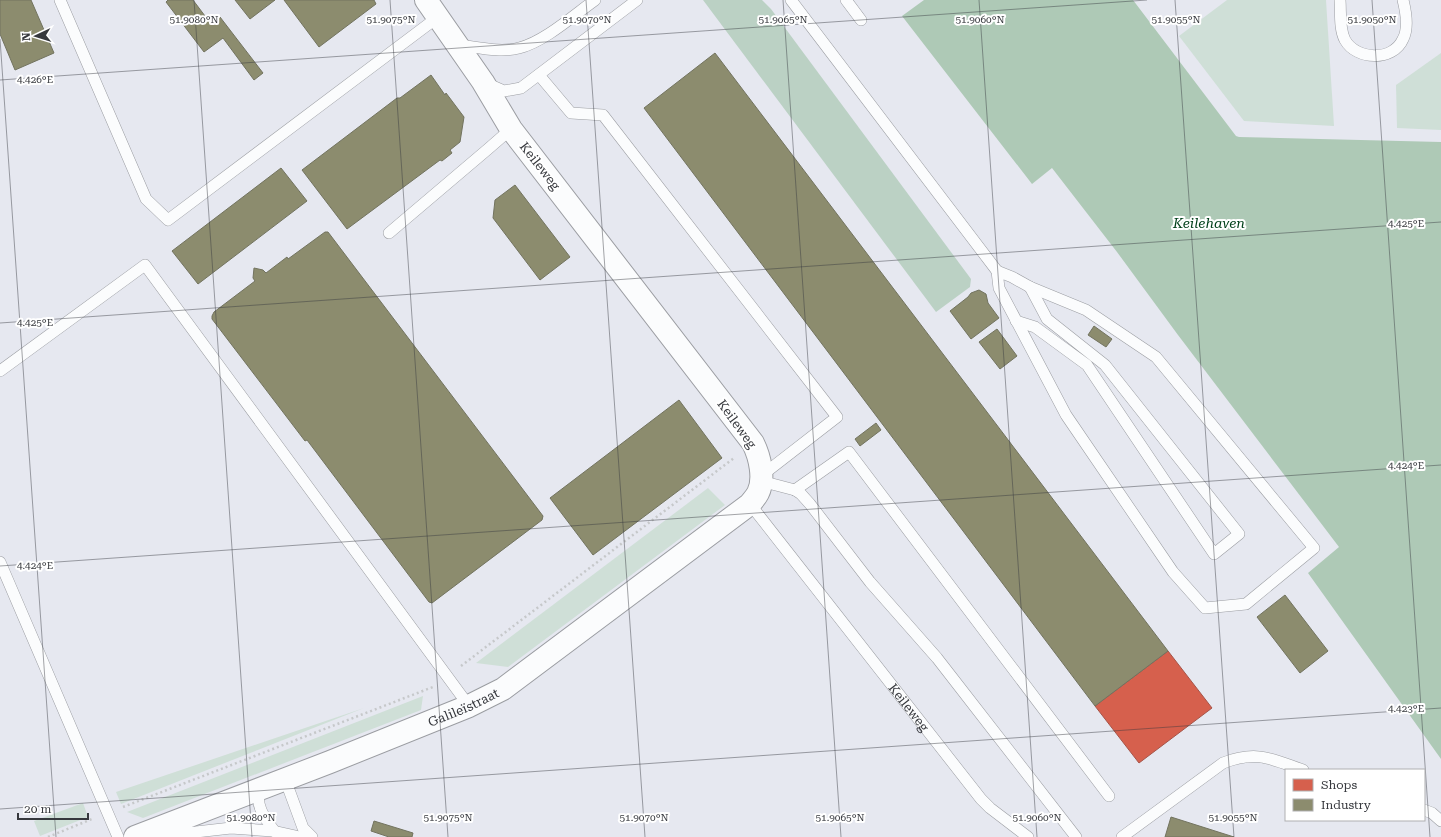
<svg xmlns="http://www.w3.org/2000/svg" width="1441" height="837" font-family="'Roboto Serif',serif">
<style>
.green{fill:#cfdfd7}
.forest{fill:#bbd1c4}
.water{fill:#aec9b6}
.shops{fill:#d6604d;stroke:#a65448}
.industry{fill:#8c8c6e;stroke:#72735f}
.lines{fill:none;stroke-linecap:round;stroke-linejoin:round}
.service-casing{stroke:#9b9da2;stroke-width:12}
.minor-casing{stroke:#9b9da2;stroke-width:24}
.path{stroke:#c6c8ca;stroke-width:2.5;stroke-dasharray:2 3;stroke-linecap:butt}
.service{stroke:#fbfcfd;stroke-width:11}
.minor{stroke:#fbfcfd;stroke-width:22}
.ticks{fill:none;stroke:#36383d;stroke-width:1;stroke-opacity:0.45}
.labels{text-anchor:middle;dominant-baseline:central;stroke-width:4;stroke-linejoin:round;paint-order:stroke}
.street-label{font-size:13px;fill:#36383d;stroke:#fff}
.water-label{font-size:14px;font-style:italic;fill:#004019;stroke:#fff}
.ticks-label{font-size:10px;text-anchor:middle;fill:#36383d;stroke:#fff;stroke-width:4;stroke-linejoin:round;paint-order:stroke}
</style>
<rect width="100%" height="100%" fill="#e6e8f0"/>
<!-- green -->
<g class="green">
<polygon points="1227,0 1326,0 1334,126 1244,121 1179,36"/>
<polygon points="1441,53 1441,130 1397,128 1396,85"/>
<polygon points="708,488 725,505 508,667 476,663"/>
<polygon points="423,696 421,710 143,818 127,812"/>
<polygon points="364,708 121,804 116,792"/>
<polygon points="83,803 88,817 40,836 34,821"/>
</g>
<!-- forest -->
<polygon class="forest" points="703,0 762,0 771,9 971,279 970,287 936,312"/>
<!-- water -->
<polygon class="water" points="924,0 1133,0 1236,136 1239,137 1441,142 1441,759 1308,573 1339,547 1178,335 1117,252 1052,168 1032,184 902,16"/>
<!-- shops -->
<polygon class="shops" points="1168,651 1212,708 1139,763 1095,706"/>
<!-- industry -->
<g class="industry">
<polygon points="0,0 31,0 54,53 15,70 0,34"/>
<polygon points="168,0 193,0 211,24 220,17 263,73 254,80 223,38 204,52 166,2"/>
<polygon points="235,0 275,0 250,19"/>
<polygon points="284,0 374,0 376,4 319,47"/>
<polygon points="715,53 1168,651 1095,706 644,108"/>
<polygon points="431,75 445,95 446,93 464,117 460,142 450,150 452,153 442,161 440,160 347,229 302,170 397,98 400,98"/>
<polygon points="281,168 307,201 198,284 172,251"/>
<polygon points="515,185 570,257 540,280 493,218 495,200"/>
<polygon points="325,232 328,232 543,516 542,520 432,603 429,602 307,440 305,441 212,319 212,316 214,312 255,281 253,278 254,268 263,270 266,273 287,257 288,259"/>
<polygon points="979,290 986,294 988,303 999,318 971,339 950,311 968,297 971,293"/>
<polygon points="1094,326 1112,339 1106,347 1088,335"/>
<polygon points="997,329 1017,356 1000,369 979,342"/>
<polygon points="679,400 722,458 593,555 550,498"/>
<polygon points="876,423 881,430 860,446 855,439"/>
<polygon points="1285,595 1328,651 1300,673 1257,617"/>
<polygon points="1171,817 1234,837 1165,837"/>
<polygon points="374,821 413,833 412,837 389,837 371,831"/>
</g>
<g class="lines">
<defs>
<g id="service">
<polyline points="60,0 146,199 168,220 438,17"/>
<polyline points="791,0 997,271"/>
<polyline points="846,0 861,20"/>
<path d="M1340 0C1341 12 1339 29 1345 40 1356 60 1393 62 1403 39 1409 28 1406 12 1403 0"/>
<path d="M458 45C477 47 500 53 519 48 544 42 574 15 595 0"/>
<polyline points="539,75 571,113 603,115 837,417 761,476"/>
<polyline points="488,84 504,91 521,88 637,0"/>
<polyline points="389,233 488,149 511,129"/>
<polygon points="997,271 1012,277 1030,287 1086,310 1156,357 1314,548 1246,604 1205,608 1173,572 1066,415 999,288"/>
<polyline points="1016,321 1035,327 1087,365 1214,554 1239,534 1105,365 1047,319 1030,287"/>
<polyline points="0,371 145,265 469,706"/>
<polyline points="761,481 795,490 801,494 810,504 870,582 937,658 1076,837"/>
<polyline points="795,490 849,452 1109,796"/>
<path id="s1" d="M750 504 981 799 990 808 1028 837"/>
<polyline points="0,562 118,837"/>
<polyline points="285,779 303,828 312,837"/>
<path d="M261 788C253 804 266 820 275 832"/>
<polyline points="1424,810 1432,813 1441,821"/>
<polyline points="162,833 196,832 231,828 273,831 300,837"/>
<path d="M1122 837 1223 763C1257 750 1271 759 1303 770"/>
</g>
<g id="minor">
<path id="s2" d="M135 837 330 762 469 706 503 689 750 504C753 500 756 497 758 493 765 479 760 457 753 443L511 129 483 82 426 0"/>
</g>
</defs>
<!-- service casing -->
<use href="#service" class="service-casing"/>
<!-- minor casing -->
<use href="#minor" class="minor-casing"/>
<!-- path -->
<g class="path">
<polyline points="461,666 734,458"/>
<polyline points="123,807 433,687"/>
<polyline points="48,837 92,819"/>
</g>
<!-- service -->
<use href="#service" class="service"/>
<!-- minor -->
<use href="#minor" class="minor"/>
</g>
<!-- ticks -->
<path class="ticks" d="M194 0 252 837M390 0 448 837M586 0 645 837M783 0 841 837M979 0 1037 837M1175 0 1234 837M1372 0 1430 837M0 39 56 837M0 80 1147 0M0 323 1441 222M0 566 1441 465M0 809 1441 708"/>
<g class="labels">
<!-- street labels -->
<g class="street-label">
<text transform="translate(540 166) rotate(52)">Keileweg</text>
<text transform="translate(737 424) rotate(54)">Keileweg</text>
<text stroke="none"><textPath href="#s2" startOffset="353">Galileïstraat</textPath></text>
<text stroke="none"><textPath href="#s1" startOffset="258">Keileweg</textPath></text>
</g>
<!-- water labels -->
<g class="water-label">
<text x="1209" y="223">Keilehaven</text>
</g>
</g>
<g class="ticks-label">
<text x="194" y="23">51.9080°N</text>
<text x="391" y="23">51.9075°N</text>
<text x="587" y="23">51.9070°N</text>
<text x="783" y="23">51.9065°N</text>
<text x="980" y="23">51.9060°N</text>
<text x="1176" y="23">51.9055°N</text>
<text x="1372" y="23">51.9050°N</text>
<text x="35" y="83">4.426°E</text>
<text x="1406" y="227">4.425°E</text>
<text x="35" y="326">4.425°E</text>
<text x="1406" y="469">4.424°E</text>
<text x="35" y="569">4.424°E</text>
<text x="1406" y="712">4.423°E</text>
<text x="251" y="821">51.9080°N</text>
<text x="448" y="821">51.9075°N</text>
<text x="644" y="821">51.9070°N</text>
<text x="840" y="821">51.9065°N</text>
<text x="1037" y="821">51.9060°N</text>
<text x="1233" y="821">51.9055°N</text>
</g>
<!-- legend -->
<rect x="1285" y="769" width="140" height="52" fill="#ffffff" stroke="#afafb1"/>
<rect x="1293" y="779" width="20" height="12" fill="#d6604d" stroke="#afafb1"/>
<text x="1321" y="789" font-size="12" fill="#36383d">Shops</text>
<rect x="1293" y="799" width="20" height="12" fill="#8c8c6e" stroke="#afafb1"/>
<text x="1321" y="809" font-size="12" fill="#36383d">Industry</text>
<!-- north arrow -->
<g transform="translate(36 36) rotate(266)" stroke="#ffffff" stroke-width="3" paint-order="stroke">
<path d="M0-3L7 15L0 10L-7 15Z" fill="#36383d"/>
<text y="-6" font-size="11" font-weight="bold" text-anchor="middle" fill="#36383d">N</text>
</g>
<!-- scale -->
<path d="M18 813v6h70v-6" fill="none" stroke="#36383d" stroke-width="2"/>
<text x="24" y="813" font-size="12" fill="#36383d" stroke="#ffffff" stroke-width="3" paint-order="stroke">20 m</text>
</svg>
